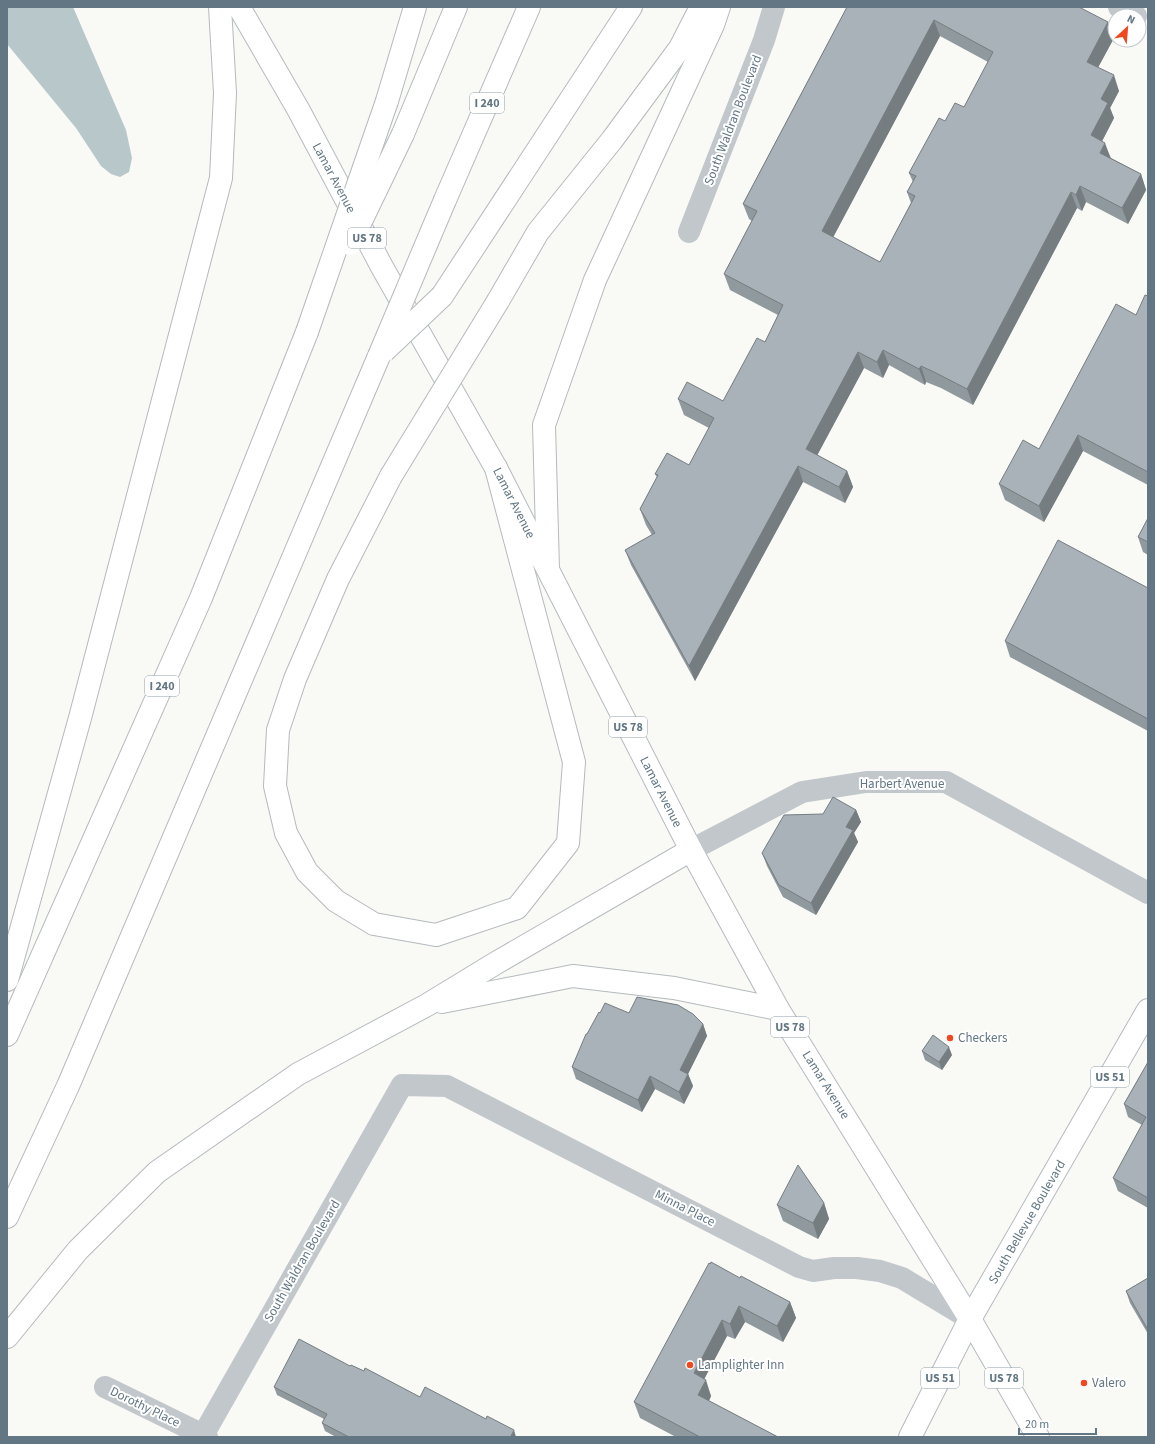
<svg xmlns="http://www.w3.org/2000/svg" width="1155" height="1444" font-family="'Source Sans 3',sans-serif">
<style>
.water{fill:#b8c7ca}
.lines{fill:none;stroke-linecap:round;stroke-linejoin:round}
.major-casing{stroke:#b5bbbf;stroke-width:24}
.highway-casing{stroke:#b5babd;stroke-width:24}
.minor{stroke:#c2c7cb;stroke-width:22}
.major{stroke:#fff;stroke-width:22}
.highway{stroke:#fff;stroke-width:22}
.highway-bridge-casing{stroke:#b5babd;stroke-width:24;stroke-linecap:butt}
.highway-bridge{stroke:#fff;stroke-width:22}
.wall{fill:#90999e;fill-rule:evenodd}
.shaded-wall{fill:#767d81}
.building{fill:#a8b2b8;stroke:#767d81;fill-rule:evenodd}
.poi-dot{fill:#f04820;stroke:#fff;stroke-width:1.5}
.labels{text-anchor:middle;dominant-baseline:central;stroke-width:4;stroke-linejoin:round;paint-order:stroke}
.shield{fill:#fff;stroke:#919fa8;stroke-width:1}
.shield-label{font-size:12px;font-weight:bold;fill:#627683}
.street-label{font-size:13px;fill:#627683;stroke:#fff}
.poi-label{font-size:13px;fill:#627683;stroke:#fff;text-anchor:start}
</style>
<rect width="100%" height="100%" fill="#f9f9f6"/>
<!-- water -->
<polygon class="water" points="7,7 73,7 126,130 132,158 129,172 120,177 111,174 101,166 76,128 7,44"/>
<g class="lines">
<defs>
<g id="major">
<polyline points="239,7 298,109 382,267 496,468 691,850 778,1009 970,1319 1038,1437"/>
<polyline points="910,1437 970,1319 1148,1010"/>
</g>
<g id="highway">
<polyline points="387,101 415,7"/>
<polyline points="403,134 456,7"/>
<polyline points="445,200 529,7"/>
<polyline points="442,296 631,7"/>
<polyline points="498,301 538,232 612,140 680,48 701,7"/>
<polyline points="391,476 338,579 295,679 278,730 275,786 286,833 307,872 336,901 374,924 436,935 517,908 568,843 574,762 496,468"/>
<polyline points="548,569 544,425 595,280 713,25 719,7"/>
<polyline points="7,980 80,718 221,178 225,93 220,7"/>
<polyline points="442,1002 573,976 674,988 778,1009"/>
<polyline points="7,1035 201,598 307,332"/>
<polyline points="7,1217 68,1086 379,356"/>
<polyline points="7,1337 78,1250 157,1172 298,1074 427,1005 496,963 691,850"/>
</g>
</defs>
<!-- major casing -->
<use href="#major" class="major-casing"/>
<!-- highway casing -->
<use href="#highway" class="highway-casing"/>
<!-- minor -->
<g class="minor">
<polyline points="1119,7 1136,16"/>
<polyline points="689,232 764,40 774,7"/>
<polyline points="691,850 802,792 866,782 946,782 1148,893"/>
<polyline points="105,1387 207,1437"/>
<polyline points="202,1437 402,1085 447,1086 799,1267 813,1271 834,1268 857,1268 880,1271 902,1278 970,1319"/>
</g>
<!-- major -->
<use href="#major" class="major"/>
<!-- highway -->
<use href="#highway" class="highway"/>
<defs>
<g id="highway-bridge">
<polyline points="350,244 403,134"/>
<polyline points="307,332 387,101"/>
<polyline points="384,351 442,296"/>
<polyline points="379,356 445,200"/>
<polyline points="391,476 498,301"/>
</g>
</defs>
<!-- highway-bridge casing -->
<use href="#highway-bridge" class="highway-bridge-casing"/>
<!-- highway-bridge -->
<use href="#highway-bridge" class="highway-bridge"/>
</g>
<!-- wall -->
<g class="wall">
<path d="M847 7 1108 22 1114 38 1098 67 1119 91 1110 108 1114 118 1102 141 1111 158 1141 174 1146 190 1128 224 1086 202 1082 211 1077 208 973 405 941 388 926 382 925 385 889 365 883 378 864 368 817 455 847 471 853 487 845 503 803 482 695 681 631 565 625 550 652 535 646 525 640 509 657 477 655 474 689 465 709 428 684 415 678 399 723 401 765 342 778 315 730 290 724 274 752 221 749 219 743 204ZM940 36 988 62 964 107 945 121 909 173 913 182 907 192 911 203 880 262 833 237Z"/>
<polygon points="1148,296 1148,485 1083,451 1044,522 1005,500 999,484 1039,449 1136,315"/>
<polygon points="1148,518 1148,555 1143,552 1138,537"/>
<polygon points="1148,588 1148,731 1010,657 1005,641"/>
<polygon points="856,810 861,822 854,833 858,842 816,915 783,897 767,866 762,853 823,814"/>
<polygon points="600,1013 703,1024 707,1036 688,1074 693,1086 684,1104 655,1089 642,1112 576,1079 572,1067 587,1034"/>
<polygon points="922,1051 952,1055 942,1070 925,1060"/>
<polygon points="1148,1062 1148,1208 1118,1191 1113,1178 1142,1125 1128,1117 1124,1104"/>
<polygon points="824,1203 829,1219 818,1239 783,1221 777,1205"/>
<polygon points="740,1278 790,1302 796,1318 783,1342 745,1322 735,1339 727,1336 704,1379 711,1396 709,1401 778,1437 676,1437 640,1418 634,1402"/>
<polygon points="1148,1278 1148,1334 1130,1303 1126,1291"/>
<polygon points="350,1366 420,1397 516,1437 336,1437 325,1431 322,1423 324,1419 277,1395 274,1387"/>
</g>
<!-- shaded-wall -->
<g class="shaded-wall">
<polygon points="934,20 940,36 828,247 822,231"/>
<polygon points="1108,22 1114,38 1093,77 1087,62"/>
<polygon points="1114,75 1119,91 1110,108 1114,118 1097,151 1091,135 1101,99"/>
<polygon points="1105,143 1111,159 1100,153"/>
<polygon points="1141,174 1146,190 1128,224 1122,208"/>
<polygon points="1080,186 1086,202 1082,211 1076,195"/>
<polygon points="1071,192 1077,208 973,405 967,389"/>
<polygon points="883,350 889,365 883,378 877,362"/>
<polygon points="858,352 864,368 812,465 806,449"/>
<polygon points="921,366 926,382 925,385 919,369"/>
<polygon points="1078,435 1083,451 1044,522 1039,506"/>
<polygon points="798,466 803,482 695,681 689,666"/>
<polygon points="847,471 853,487 845,503 839,487"/>
<polygon points="856,810 861,822 854,833 858,842 816,915 811,903 846,827"/>
<polygon points="703,1024 707,1036 688,1074 693,1086 684,1104 679,1092 680,1070"/>
<polygon points="949,1047 952,1055 942,1070 939,1062"/>
<polygon points="650,1076 655,1089 642,1112 638,1100"/>
<polygon points="824,1203 829,1219 818,1239 813,1223"/>
<polygon points="790,1302 796,1318 783,1342 777,1326"/>
<polygon points="739,1306 745,1322 735,1339 730,1324"/>
<polygon points="722,1320 727,1336 699,1389 694,1373"/>
<polygon points="706,1380 711,1396 704,1411 698,1395"/>
<polygon points="514,1430 516,1437 511,1437 511,1436"/>
</g>
<!-- building -->
<g class="building">
<path d="M847 7H1079L1108 22 1087 62 1114 75 1101 99 1108 103 1091 135 1105 143 1100 153 1141 174 1122 208 1080 186 1076 195 1071 192 967 389 936 373 921 366 919 369 883 350 877 362 858 352 806 449 847 471 839 487 798 466 689 666 625 550 655 533 640 509 658 475 655 474 667 453 689 465 714 418 678 399 687 382 723 401 757 338 765 342 783 305 724 274 757 211 743 204ZM934 20 993 52 964 107 955 103 945 121 939 118 909 173 916 176 907 192 915 196 880 262 822 231Z"/>
<polygon points="1145,295 1148,296 1148,472 1078,435 1039,506 999,484 1023,440 1039,449 1116,304 1136,315"/>
<polygon points="1148,518 1148,542 1138,537"/>
<polygon points="1058,540 1148,588 1148,719 1005,641"/>
<polygon points="833,797 856,810 846,827 853,830 811,903 779,885 762,853 784,815 823,814"/>
<polygon points="637,997 678,1005 693,1014 703,1024 680,1070 688,1074 679,1092 650,1076 638,1100 572,1067 586,1034 587,1034 599,1012 600,1013 605,1003 629,1013"/>
<polygon points="933,1035 949,1047 939,1062 922,1051"/>
<polygon points="1148,1062 1148,1198 1113,1178 1146,1117 1124,1104"/>
<polygon points="798,1165 824,1203 813,1223 777,1205"/>
<polygon points="711,1262 740,1278 741,1276 790,1302 777,1326 739,1306 730,1324 722,1320 694,1373 706,1380 698,1395 778,1437 700,1437 634,1402 709,1263 710,1264"/>
<polygon points="1148,1278 1148,1330 1126,1291"/>
<polygon points="299,1339 350,1366 351,1365 364,1371 365,1368 420,1397 425,1387 486,1419 487,1416 514,1430 511,1436 512,1437 349,1437 322,1423 327,1414 274,1387"/>
</g>
<!-- markers -->
<g class="poi-dot">
<circle cx="950" cy="1038" r="4"/>
<circle cx="690" cy="1365" r="4"/>
<circle cx="1084" cy="1383" r="4"/>
</g>
<g class="labels">
<!-- shield labels -->
<g class="shield">
<rect x="470" y="93" width="34" height="20" rx="3"/>
<rect x="348" y="228" width="38" height="20" rx="3"/>
<rect x="145" y="676" width="34" height="20" rx="3"/>
<rect x="609" y="717" width="38" height="20" rx="3"/>
<rect x="771" y="1017" width="38" height="20" rx="3"/>
<rect x="1091" y="1067" width="38" height="20" rx="3"/>
<rect x="921" y="1368" width="38" height="20" rx="3"/>
<rect x="985" y="1368" width="38" height="20" rx="3"/>
</g>
<g class="shield-label">
<text x="487" y="103">I 240</text>
<text x="367" y="238">US 78</text>
<text x="162" y="686">I 240</text>
<text x="628" y="727">US 78</text>
<text x="790" y="1027">US 78</text>
<text x="1110" y="1077">US 51</text>
<text x="940" y="1378">US 51</text>
<text x="1004" y="1378">US 78</text>
</g>
<!-- street labels -->
<g class="street-label">
<text transform="translate(733 120) rotate(-69)">South Waldran Boulevard</text>
<text transform="translate(334 178) rotate(62)">Lamar Avenue</text>
<text transform="translate(514 503) rotate(63)">Lamar Avenue</text>
<text x="902" y="784">Harbert Avenue</text>
<text transform="translate(661 792) rotate(63)">Lamar Avenue</text>
<text transform="translate(826 1085) rotate(58)">Lamar Avenue</text>
<text transform="translate(685 1208) rotate(27)">Minna Place</text>
<text transform="translate(1027 1222) rotate(-60)">South Bellevue Boulevard</text>
<text transform="translate(302 1261) rotate(-60)">South Waldran Boulevard</text>
<text transform="translate(145 1407) rotate(26)">Dorothy Place</text>
</g>
<!-- poi labels -->
<g class="poi-label">
<text x="958" y="1038">Checkers</text>
<text x="698" y="1365">Lamplighter Inn</text>
<text x="1092" y="1383">Valero</text>
</g>
</g>
<!-- border -->
<rect width="1155" height="1444" fill="none" stroke="#627683" stroke-width="16"/>
<!-- north arrow -->
<g transform="translate(1127 28) rotate(26)"><circle r="19" fill="#ffffff" stroke="#c0c8cd"/>
<path d="M0-3L7 15L0 10L-7 15Z" fill="#f04820"/>
<text y="-6" font-size="11" font-weight="bold" text-anchor="middle" fill="#627683">N</text>
</g>
<!-- scale -->
<path d="M1019 1428v6h77v-6" fill="none" stroke="#627683" stroke-width="2"/>
<text x="1025" y="1428" font-size="12" fill="#627683" stroke="#ffffff" stroke-width="3" paint-order="stroke">20 m</text>
</svg>
